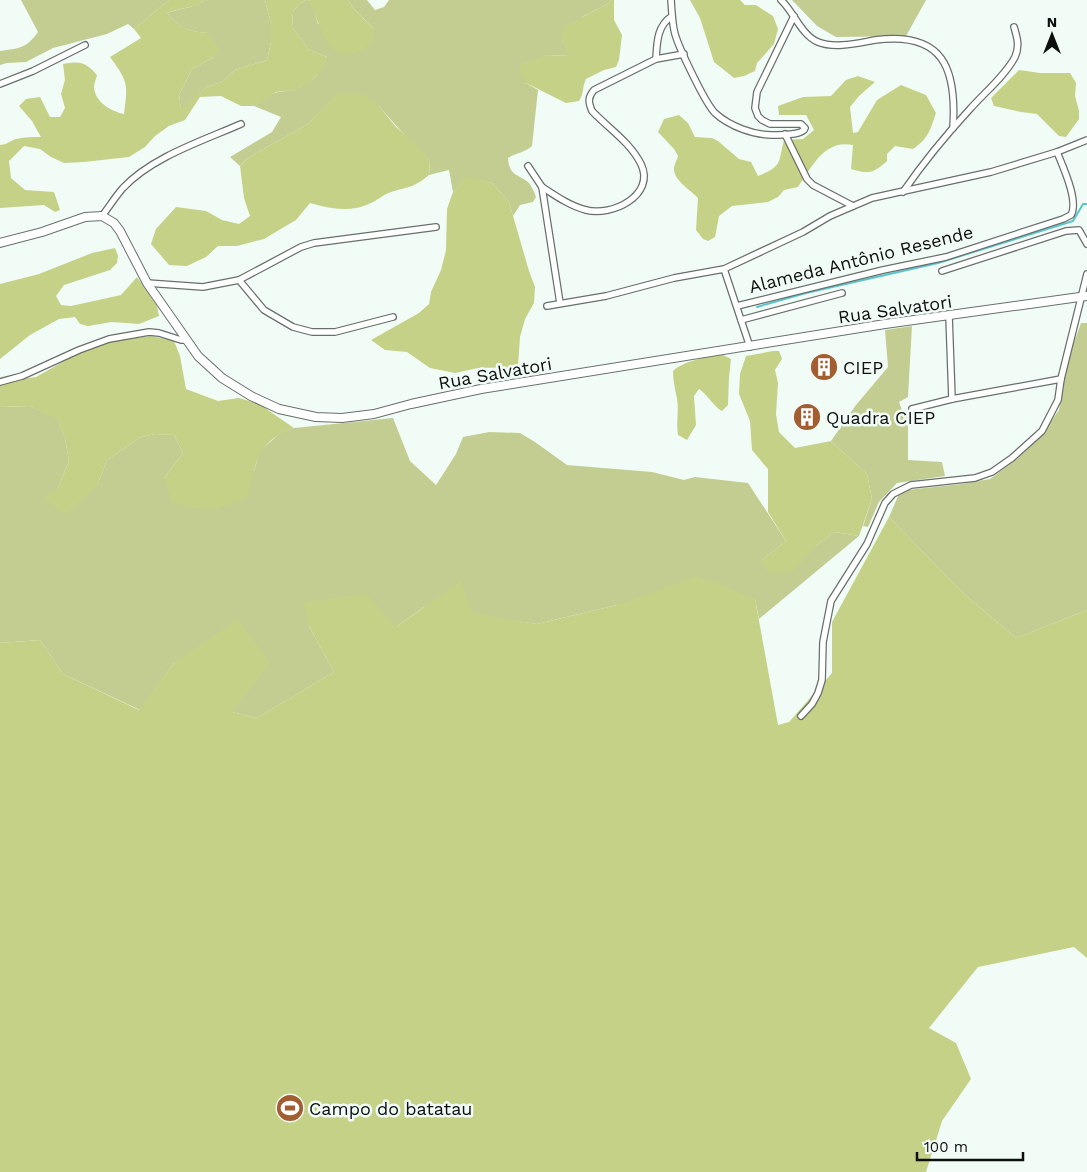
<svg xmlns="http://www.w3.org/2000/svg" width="1087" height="1172" font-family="'Work Sans',sans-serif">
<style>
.green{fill:#c3cd92}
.forest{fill:#c5d186}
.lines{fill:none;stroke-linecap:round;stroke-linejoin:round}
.stream{stroke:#5ac5cd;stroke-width:2}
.minor-casing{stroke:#68706b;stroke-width:8}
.tertiary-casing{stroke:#68706b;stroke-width:10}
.minor{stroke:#fff;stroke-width:5.5}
.tertiary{stroke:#fff;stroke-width:8}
.labels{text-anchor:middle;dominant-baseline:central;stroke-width:5;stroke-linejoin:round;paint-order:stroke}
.street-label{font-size:18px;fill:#0c0f0e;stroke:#f2fcf6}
.poi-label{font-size:18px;fill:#0c0f0e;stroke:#f2fcf6;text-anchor:start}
</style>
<rect width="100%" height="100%" fill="#f2fcf6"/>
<!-- green -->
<g class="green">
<path d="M21 0H169L134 29 128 24 107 34 53 48 26 62 7 63 0 65V51C19 48 26 49 38 32Z"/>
<path d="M204 0H265L271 23V42L267 60 235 70 222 82 207 87 181 110 179 95 192 69 214 57 207 33C187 31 180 28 167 13 178 9 197 7 204 0Z"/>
<path d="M306 0H308L313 7 318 24 374 29 354 9 348 0H367L375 10 384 7 389 0H611L609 3 582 17 562 39 570 56 547 55 526 83 538 90 532 146C526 152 516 153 508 158 509 175 517 174 528 182 532 186 534 192 536 197L533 202 520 205 513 216 509 202 492 183 466 177 453 192 449 170 429 175 430 161C413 142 395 126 379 106L329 102 308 124 248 158 240 166 230 157 272 132 281 117 254 106C262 102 270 94 278 92 283 91 289 91 294 89 311 85 321 73 327 57L308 49 292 27 293 12 299 4Z"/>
<polygon points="792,0 926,0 906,36 836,37 817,26"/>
<polygon points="1081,323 1087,323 1087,610 1016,638 964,594 889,517 899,494 907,490 961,484 990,479 1017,459 1039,438 1059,410 1069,356"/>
<polygon points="912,326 908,397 899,402 903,413 908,418 908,460 942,462 945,476 897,483 879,502 868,527 863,526 872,499 867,474 831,441 856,405 888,367 885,330"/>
<polygon points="29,406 57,418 65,438 69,461 58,488 97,486 107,460 141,437 156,434 174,435 183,453 164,478 254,471 260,451 280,433 294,428 393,418 410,461 436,485 456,454 463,437 489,432 520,433 535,442 567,465 652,472 684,480 695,477 748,483 786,541 761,561 816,546 834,532 859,536 759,619 755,599 617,605 537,624 424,607 396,627 309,626 334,672 257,718 232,712 174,663 140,710 63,674 40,640 0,643 0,407"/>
</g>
<!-- forest -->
<g class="forest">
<path d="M169 0H204C196 8 179 8 167 13 180 28 188 31 207 33L220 49 214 57 192 69 179 95 181 109 207 87 222 82 235 70 267 60 271 42V23L265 0H306L299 4 293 12 292 27 308 49 327 57 322 70 308 84 294 90 276 92 263 102 254 106H241L221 96 200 97 185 120 169 126 155 136 145 147 129 157 84 162 64 163 51 157 40 149 24 146 9 161 11 178 25 190 54 192 60 210 55 212 44 205 0 208V145C6 145 10 141 16 139 25 137 33 137 41 137L32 121 19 106 26 99 40 97 50 117H60L65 108 61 94 65 80 63 64C81 61 85 62 97 75 96 79 94 84 94 88 96 103 111 111 124 114 128 82 128 82 110 57L141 38 134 29Z"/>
<path d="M308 0H348L354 9 374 29 373 41 363 50 345 55C341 53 337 52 334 50 321 40 317 13 308 0Z"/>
<path d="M611 0H614V20L622 35 619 60 616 67 604 70 586 79C582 87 584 94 579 101L566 103 526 83 521 74 520 64 547 55 569 56 562 39 563 27 609 3Z"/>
<polygon points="690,0 740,0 745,5 756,5 773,16 778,29 774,44 757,63 755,71 744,76 734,78 714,62 700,18"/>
<polygon points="1019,70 1040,73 1070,73 1076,83 1075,96 1079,111 1079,119 1066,137 1059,136 1037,114 1021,112 994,106 991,98"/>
<path d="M858 76 875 82 859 96 850 107 853 133 858 132 877 100 901 85 926 95 936 113C930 130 929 138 913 149L895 146 887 154V161C873 174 868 174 851 169L853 145C824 139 812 167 798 187L784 190 778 197 768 202 732 206 719 216 715 237 708 241 703 239 696 230 698 198C691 190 674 181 674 169 674 165 677 160 678 156L674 149 658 132 664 119 679 115 688 123 695 137 712 138 718 141 739 159 751 162 758 176C783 166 778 163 784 140L803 139 814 130 806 115H779L778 106 803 97 831 96 846 80Z"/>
<path d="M350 93 364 95 379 106 395 126 415 143 430 161 429 175C413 188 410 186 391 192 384 194 378 200 371 203 351 213 330 209 310 203L296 220 264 239 237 246H218L206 257 187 266 169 265 151 244 156 229 176 207 206 211 222 220 239 224 250 216 244 198 240 166 248 158 308 124 336 94Z"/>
<polygon points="466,176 492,183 509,202 529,271 535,287 534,303 525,319 520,337 518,367 478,368 455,373 430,368 407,352 385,350 371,340 419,313 429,304 431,292 441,270 446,250 447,209 453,192"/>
<polygon points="115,248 118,256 117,263 110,270 64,285 56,296 61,305 71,306 121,295 137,277 157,306 159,316 139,324 112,322 88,326 80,324 75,317 59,319 30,335 0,359 0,284 39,274 92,253"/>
<path d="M151 336 174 341 180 356 186 389 218 401 239 398 259 404 294 428C257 440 256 464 247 498L209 511 172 503 164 478 183 453 174 435 156 434 141 437 107 460 97 486 66 514 44 499 58 488 69 461 65 438 57 419 29 406 0 407V382L36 377 84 350 100 344 120 340Z"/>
<polygon points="773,351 779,351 782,359 775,370 778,383 776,414 779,432 795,448 831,441 867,474 872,499 859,536 834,532 816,546 791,573 769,573 761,561 786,541 768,512 768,469 752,450 750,421 739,394 740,374 746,356"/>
<path d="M723 355 731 359 729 377 728 405 722 411C714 407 708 395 699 389L694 396 696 425 687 440 678 435C676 423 679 410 677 399 675 389 673 381 673 371 683 361 709 356 723 355Z"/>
<polygon points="889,517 964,594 1016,638 1087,610 1087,958 1074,947 978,967 929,1028 956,1043 971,1079 942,1121 926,1172 0,1172 0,643 40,640 63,674 139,710 174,663 238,619 270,663 232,712 257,718 334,672 309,626 304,602 366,594 396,627 461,581 472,613 537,624 617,605 697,576 755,599 778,725 789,722 832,673 832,622"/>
</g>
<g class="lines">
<!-- stream -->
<polyline class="stream" points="757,307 806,293 938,263 1073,221 1083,204 1087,204"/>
<defs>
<g id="minor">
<path d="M671 0C672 12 672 23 675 34 679 48 705 103 715 113 729 126 755 136 775 135 784 134 797 136 804 130L805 128 801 124H770L762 120 758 116 755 108 757 92 794 16"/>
<path d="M781 0C794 12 801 35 818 42 835 49 858 43 875 40 943 31 957 68 953 128"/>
<polyline points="656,59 684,54"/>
<polyline points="0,84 33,71 85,45"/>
<polyline points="785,134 807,179 813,185 853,206"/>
<polyline points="528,166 542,187 560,303"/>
<path d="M542 187C556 196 570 206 586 210 612 217 656 195 641 164 630 142 608 128 592 111 588 102 588 97 594 90L656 59C657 42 657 26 672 16"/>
<path d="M903 192C923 163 946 135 970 109 984 93 1005 76 1015 57 1020 46 1017 37 1014 27"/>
<path d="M102 216C109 207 115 197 123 188 152 157 202 141 241 124"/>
<polyline points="724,269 750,347"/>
<polyline points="942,271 1066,231 1079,230 1087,244"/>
<polyline points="239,280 264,310 293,327 312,332 335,332 393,317"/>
<polyline points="147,283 203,287 239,280 301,247 314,243 436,227"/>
<polyline points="547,306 606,296 674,278 724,269 803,232 830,216 872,198 991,172 1057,152 1087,140"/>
<path d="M737 306 883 270 946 257 1063 219 1071 215C1079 201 1063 167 1057 152"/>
<polyline points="949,316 952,399"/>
<polyline points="741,320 842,293"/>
<polyline points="0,382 22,376 79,350 109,339 149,332 159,333 181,340 187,340"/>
<polyline points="912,409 952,399 1061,379"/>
<polyline points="801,716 812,704 818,693 822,680 823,642 831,601 867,544 885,503 893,494 911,485 975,478 992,472 1012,458 1042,431 1058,400 1061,379 1087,274"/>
</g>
<polyline id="tertiary" points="0,243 42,232 85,217 102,216 114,223 120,231 147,283 198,356 222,378 251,396 279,409 316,417 342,418 374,414 411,404 481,389 885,324 1087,296"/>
</defs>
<!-- minor casing -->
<use href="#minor" class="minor-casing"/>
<!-- tertiary casing -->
<use href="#tertiary" class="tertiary-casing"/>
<!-- minor -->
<use href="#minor" class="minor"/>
<!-- tertiary -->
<use href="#tertiary" class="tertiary"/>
</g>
<!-- icons -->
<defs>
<symbol id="building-disc" viewBox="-11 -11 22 22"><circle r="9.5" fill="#a25d30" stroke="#f2fcf6"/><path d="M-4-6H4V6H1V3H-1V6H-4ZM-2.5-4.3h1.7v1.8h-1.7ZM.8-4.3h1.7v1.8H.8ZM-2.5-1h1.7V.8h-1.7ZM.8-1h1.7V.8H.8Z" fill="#fff"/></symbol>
<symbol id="stadium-disc" viewBox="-11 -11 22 22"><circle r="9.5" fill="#a25d30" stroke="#f2fcf6"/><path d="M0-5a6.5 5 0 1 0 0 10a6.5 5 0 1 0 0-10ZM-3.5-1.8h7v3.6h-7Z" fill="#fff"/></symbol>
</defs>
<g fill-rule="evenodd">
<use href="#building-disc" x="808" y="351" width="32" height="32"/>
<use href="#building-disc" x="791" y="401" width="32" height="32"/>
<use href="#stadium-disc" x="274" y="1092" width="32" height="32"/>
</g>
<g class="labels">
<!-- street labels -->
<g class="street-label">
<text transform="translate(861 259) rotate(-14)">Alameda Antônio Resende</text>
<text transform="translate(895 309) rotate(-8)">Rua Salvatori</text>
<text transform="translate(495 373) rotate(-10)">Rua Salvatori</text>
</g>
<!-- poi labels -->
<g class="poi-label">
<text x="843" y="367">CIEP</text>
<text x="826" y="417">Quadra CIEP</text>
<text x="309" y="1108">Campo do batatau</text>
</g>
</g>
<!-- north arrow -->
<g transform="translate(1052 35)" stroke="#f2fcf6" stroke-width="4" paint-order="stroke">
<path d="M0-4L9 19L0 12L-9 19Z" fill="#0c0f0e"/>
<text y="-8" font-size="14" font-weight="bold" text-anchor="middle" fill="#0c0f0e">N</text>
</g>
<!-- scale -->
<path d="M917 1152v8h106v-8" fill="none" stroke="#0c0f0e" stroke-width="2.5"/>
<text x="924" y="1152" font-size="15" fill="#0c0f0e" stroke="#f2fcf6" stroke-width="4" paint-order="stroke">100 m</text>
</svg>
